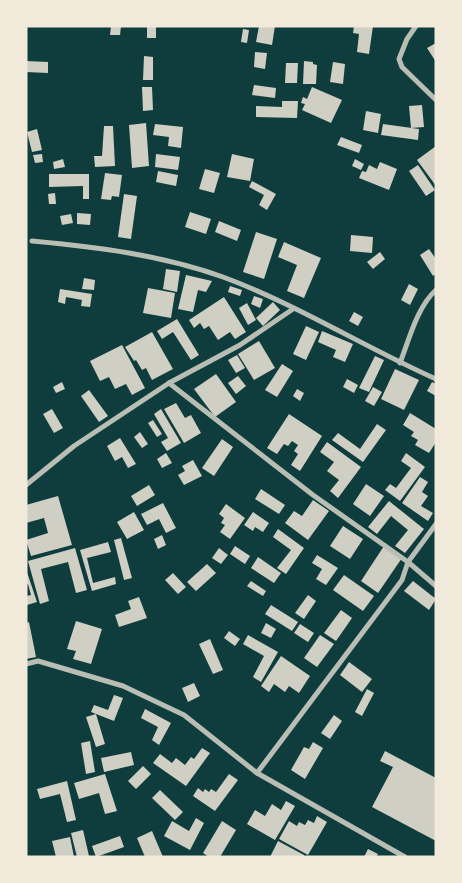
<svg xmlns="http://www.w3.org/2000/svg" width="462" height="883" font-family="'Source Sans 3',sans-serif">
<style>
.building{fill:#cfcfc3}
.lines{fill:none;stroke-linecap:round;stroke-linejoin:round}
.minor{stroke:#b8beb3;stroke-width:5}
</style>
<rect width="100%" height="100%" fill="#0f3d3e"/>
<!-- building -->
<g class="building">
<polygon points="111,26 121,26 120,35 110,35"/>
<rect x="147" y="26" width="9" height="12"/>
<polygon points="259,26 275,26 272,45 256,42"/>
<polygon points="354,26 373,26 369,54 357,52 359,34 353,33"/>
<polygon points="243,29 249,30 247,43 241,42"/>
<polygon points="436,43 436,62 427,48"/>
<polygon points="255,52 267,53 265,69 254,67"/>
<polygon points="144,56 153,57 153,80 143,80"/>
<polygon points="26,61 48,62 48,73 26,72"/>
<polygon points="304,61 313,62 313,64 317,65 316,84 303,84"/>
<polygon points="333,62 345,64 343,84 330,82"/>
<polygon points="286,63 298,63 297,83 285,83"/>
<polygon points="254,85 276,88 275,98 252,95"/>
<polygon points="142,87 152,87 153,110 143,111"/>
<polygon points="312,87 342,100 331,123 302,110 305,104 301,103 303,97 307,99"/>
<polygon points="282,101 298,101 297,118 256,117 256,106 282,107"/>
<polygon points="422,105 424,127 411,128 409,106"/>
<polygon points="366,111 381,114 378,133 363,130"/>
<polygon points="146,123 149,166 132,168 129,125"/>
<polygon points="155,124 183,127 181,148 168,146 169,137 153,135"/>
<polygon points="383,124 419,129 418,140 381,135"/>
<polygon points="104,126 113,126 115,166 95,167 94,156 102,156"/>
<polygon points="37,129 42,150 32,152 27,132"/>
<polygon points="341,137 362,145 359,153 337,145"/>
<polygon points="436,146 436,186 417,160"/>
<polygon points="42,154 43,162 35,163 33,155"/>
<polygon points="156,154 180,157 178,170 155,167"/>
<polygon points="232,154 254,159 250,181 227,177"/>
<polygon points="63,159 65,167 54,169 53,162"/>
<polygon points="355,159 364,164 361,170 352,166"/>
<polygon points="380,162 397,169 389,190 359,178 362,171 366,172 369,165 377,169"/>
<polygon points="418,165 435,190 426,196 409,171"/>
<polygon points="205,169 220,173 214,193 199,189"/>
<polygon points="158,171 178,175 176,186 156,182"/>
<polygon points="105,173 122,175 119,197 112,196 111,200 101,199"/>
<polygon points="49,174 89,174 89,199 83,199 83,186 49,187"/>
<polygon points="252,181 276,194 267,210 259,205 264,195 249,187"/>
<polygon points="55,193 56,204 49,204 48,194"/>
<polygon points="124,194 137,196 131,239 118,237"/>
<polygon points="190,212 211,219 206,234 185,227"/>
<polygon points="77,213 91,214 90,225 77,224"/>
<polygon points="71,214 73,223 62,225 60,216"/>
<polygon points="219,221 241,230 237,241 215,232"/>
<polygon points="256,232 277,239 264,279 243,272"/>
<polygon points="351,235 373,237 372,253 350,251"/>
<polygon points="284,242 321,258 304,298 287,291 297,265 278,257"/>
<polygon points="429,249 436,259 436,274 433,276 420,255"/>
<polygon points="380,252 385,259 373,269 367,262"/>
<polygon points="166,269 180,271 177,292 163,289"/>
<polygon points="186,275 212,281 206,292 198,290 193,312 178,309"/>
<polygon points="84,278 95,280 94,290 82,289"/>
<polygon points="409,284 418,289 410,305 401,300"/>
<polygon points="230,286 242,290 240,296 228,292"/>
<polygon points="148,288 175,293 171,318 143,313"/>
<polygon points="60,289 92,294 90,307 81,306 82,300 66,297 65,304 58,302"/>
<polygon points="254,296 263,299 260,308 251,304"/>
<polygon points="224,297 246,332 235,339 230,332 218,340 209,326 204,329 200,323 194,328 189,320"/>
<polygon points="273,302 280,310 263,326 256,318"/>
<polygon points="247,303 256,320 248,325 239,308"/>
<polygon points="354,312 363,317 358,326 349,321"/>
<polygon points="177,319 199,355 191,360 173,332 162,339 157,331"/>
<polygon points="306,326 319,332 306,360 293,354"/>
<polygon points="322,331 353,344 345,362 333,357 336,350 318,342"/>
<polygon points="152,332 173,369 152,380 146,368 142,370 136,360 134,361 125,347"/>
<polygon points="259,341 275,368 254,380 238,354"/>
<polygon points="122,345 145,388 132,395 126,384 115,389 109,377 100,381 90,361"/>
<polygon points="237,355 245,368 236,373 228,360"/>
<polygon points="375,356 384,360 369,392 359,388"/>
<polygon points="282,364 293,371 277,397 265,390"/>
<polygon points="395,369 419,380 404,410 381,399"/>
<polygon points="216,374 236,402 215,417 194,389"/>
<polygon points="238,376 246,386 236,394 228,383"/>
<polygon points="347,379 358,385 354,393 343,387"/>
<polygon points="62,382 65,389 56,393 53,387"/>
<polygon points="432,382 436,384 436,396 427,391"/>
<polygon points="373,387 382,392 374,406 365,401"/>
<polygon points="297,389 304,393 300,401 293,396"/>
<polygon points="89,390 108,416 99,422 81,396"/>
<polygon points="176,403 185,418 191,415 201,433 184,443 164,409"/>
<polygon points="52,409 63,428 54,433 43,414"/>
<polygon points="161,409 181,443 167,451 161,442 168,438 154,414"/>
<polygon points="410,413 436,429 436,442 429,453 415,445 418,440 411,436 414,432 403,425"/>
<polygon points="289,414 322,436 300,471 291,465 298,454 294,451 298,445 292,441 288,446 284,444 277,454 267,448"/>
<polygon points="153,420 162,434 157,437 148,423"/>
<polygon points="377,424 386,430 363,462 332,440 338,433 360,449"/>
<polygon points="140,432 148,444 142,448 134,437"/>
<polygon points="120,438 136,464 128,468 122,457 115,461 107,446"/>
<polygon points="222,439 233,447 214,476 202,468"/>
<polygon points="327,442 361,467 338,498 330,491 339,480 327,471 334,462 320,452"/>
<polygon points="166,453 172,463 162,468 157,459"/>
<polygon points="406,453 425,467 400,501 385,490 390,484 396,488 411,468 401,461"/>
<polygon points="193,460 202,476 184,485 178,475 185,471 182,466"/>
<polygon points="420,477 428,482 422,492 428,496 421,506 433,513 428,521 402,503"/>
<polygon points="366,484 384,496 370,516 353,504"/>
<polygon points="149,485 155,495 137,506 131,496"/>
<polygon points="261,489 285,505 279,514 255,499"/>
<polygon points="58,496 72,545 31,556 26,540 48,533 44,518 26,523 26,505"/>
<polygon points="313,500 329,511 308,540 285,523 294,511 302,516"/>
<polygon points="389,501 424,529 405,553 395,546 408,530 391,516 377,534 368,527"/>
<polygon points="163,503 176,528 166,533 159,519 147,525 141,514"/>
<polygon points="226,504 245,518 230,539 220,532 225,525 221,523 224,518 219,514"/>
<polygon points="134,512 144,530 127,539 117,522"/>
<polygon points="253,512 269,523 263,532 255,527 253,531 244,525"/>
<polygon points="343,526 363,539 350,559 330,546"/>
<polygon points="278,529 304,548 286,574 277,568 291,550 273,537"/>
<polygon points="162,535 166,545 158,549 154,539"/>
<polygon points="121,538 132,578 124,580 114,540"/>
<polygon points="108,542 111,552 87,558 93,583 115,577 116,584 92,591 80,550"/>
<polygon points="235,546 250,556 245,564 230,554"/>
<polygon points="384,546 402,558 378,593 361,581"/>
<polygon points="75,548 87,590 76,593 68,562 41,569 49,601 40,604 28,561"/>
<polygon points="219,548 228,555 221,564 212,558"/>
<polygon points="317,555 338,568 326,585 316,579 322,569 312,563"/>
<polygon points="258,557 281,573 274,583 251,568"/>
<polygon points="207,564 216,573 196,591 187,582"/>
<polygon points="26,569 37,602 27,605 26,596 31,595 28,584 26,585"/>
<polygon points="173,573 186,587 178,594 165,580"/>
<polygon points="344,575 374,596 363,611 333,590"/>
<polygon points="251,581 266,591 263,596 247,586"/>
<polygon points="413,581 436,599 429,610 404,591"/>
<polygon points="308,595 316,601 304,619 295,613"/>
<polygon points="139,597 147,618 119,627 115,615 131,609 128,601"/>
<polygon points="271,605 298,622 292,631 265,614"/>
<polygon points="341,610 352,618 336,641 324,633"/>
<polygon points="76,621 102,629 91,664 73,659 76,651 67,649"/>
<polygon points="29,622 36,657 26,659 26,623"/>
<polygon points="266,623 276,629 271,638 261,633"/>
<polygon points="300,624 314,633 308,642 294,633"/>
<polygon points="229,631 240,639 235,646 224,638"/>
<polygon points="248,635 278,652 261,682 253,677 264,656 243,644"/>
<polygon points="320,635 334,644 317,667 304,658"/>
<polygon points="210,639 223,670 213,674 199,644"/>
<polygon points="281,656 310,676 299,693 289,686 285,692 274,684 269,692 261,686"/>
<polygon points="349,662 372,679 362,692 340,675"/>
<polygon points="194,683 200,696 188,702 182,688"/>
<polygon points="367,689 374,693 362,716 355,712"/>
<polygon points="114,695 123,698 114,721 91,712 94,705 108,710"/>
<polygon points="145,709 171,723 159,745 152,740 158,727 141,718"/>
<polygon points="96,714 105,744 96,747 86,717"/>
<polygon points="334,715 342,721 330,739 321,733"/>
<polygon points="90,741 95,772 86,774 81,743"/>
<polygon points="313,742 323,748 305,779 291,770 304,747 309,749"/>
<polygon points="202,748 210,753 186,786 153,763 160,754 172,763 176,758 185,765 191,757 194,759"/>
<polygon points="385,751 436,778 436,841 372,807 393,767 380,761"/>
<polygon points="131,752 134,765 104,772 101,758"/>
<polygon points="143,766 151,774 136,789 128,781"/>
<polygon points="105,774 117,811 105,814 99,793 79,799 74,783"/>
<polygon points="229,774 238,780 215,811 193,796 198,788 203,792 205,789 209,792 211,789 216,792"/>
<polygon points="67,781 76,820 67,822 60,794 40,799 37,789"/>
<polygon points="160,790 183,812 175,820 152,798"/>
<polygon points="286,801 295,806 275,840 247,824 255,810 265,816 272,804 281,810"/>
<polygon points="317,816 327,822 308,855 279,839 289,821 297,826 299,822 305,825 308,820 314,823"/>
<polygon points="196,818 204,823 190,850 164,836 172,821 189,831"/>
<polygon points="222,821 236,830 220,857 209,857 203,853"/>
<polygon points="83,830 89,856 77,857 71,833"/>
<polygon points="152,831 163,857 145,857 137,838"/>
<polygon points="120,836 124,847 96,857 92,846"/>
<polygon points="70,837 74,857 56,857 52,841"/>
<polygon points="278,841 304,855 304,857 270,857"/>
<polygon points="368,849 378,854 376,857 364,857"/>
</g>
<g class="lines">
<!-- minor -->
<g class="minor">
<polyline points="416,26 407,39 399,59 402,67 436,100"/>
<path d="M32 241C97 247 162 255 223 277 296 304 364 347 436 379"/>
<path d="M400 363C409 340 417 307 436 290"/>
<polyline points="169,383 313,495 408,562 436,586"/>
<polyline points="26,485 74,446 169,383 240,345 293,309"/>
<polyline points="26,664 38,661 123,686 184,715 257,773 405,857"/>
<polyline points="257,773 402,580 408,562 436,524"/>
</g>
</g>
<!-- border -->
<rect width="462" height="883" fill="none" stroke="#f1e9da" stroke-width="55"/>
</svg>
